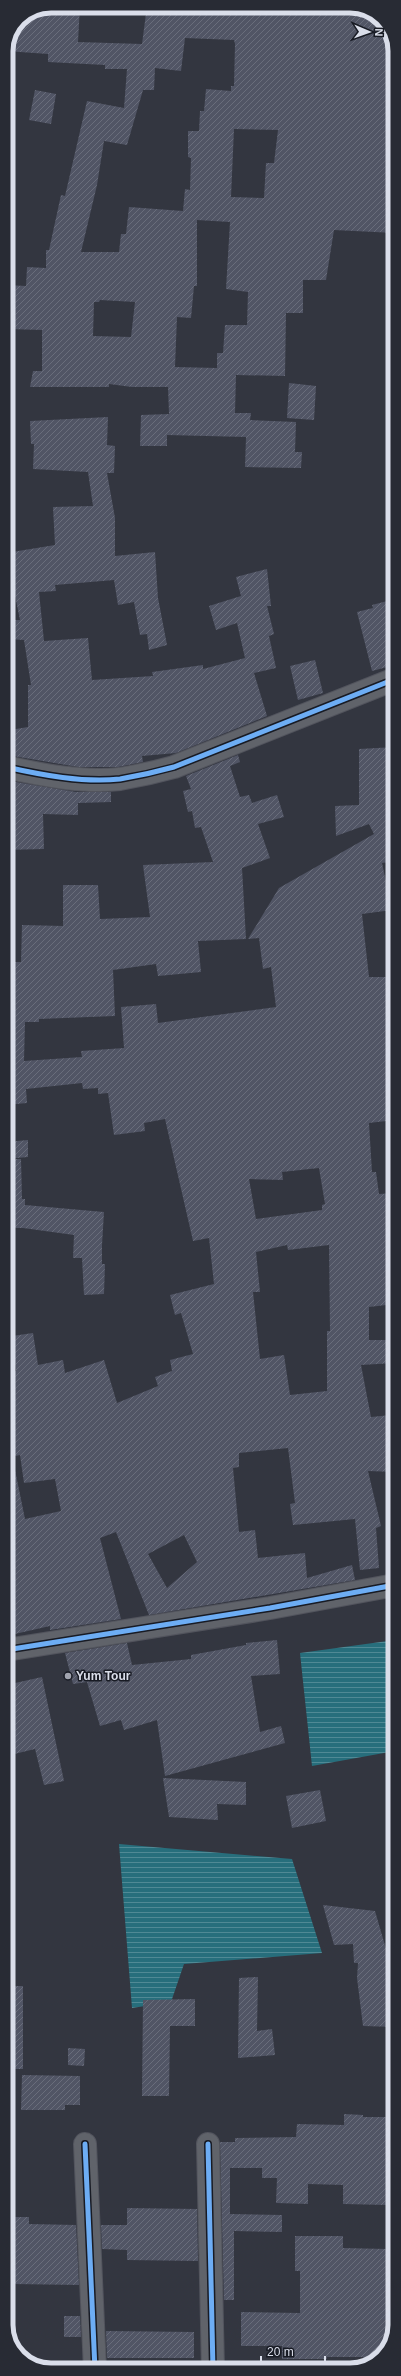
<svg xmlns="http://www.w3.org/2000/svg" width="401" height="2376" font-family="Helvetica,sans-serif">
<style>
.water{fill:url(#water-rules)}
.building{fill:url(#building-hatch);fill-rule:evenodd}
.lines{fill:none;stroke-linecap:round;stroke-linejoin:round}
.minor-casing{stroke:#52545d;stroke-width:24}
.minor{stroke:#60636a;stroke-width:22}
.cycleway-casing{stroke:#181b24;stroke-width:8}
.cycleway{stroke:#6dadf4;stroke-width:5}
.poi-dot{fill:#a0a3ae;stroke:#181b24;stroke-width:1.5}
.labels{text-anchor:middle;dominant-baseline:central;stroke-width:3;stroke-linejoin:round;paint-order:stroke}
.poi-label{font-size:12px;font-weight:bold;fill:#dadeea;stroke:#181b24;text-anchor:start}
.rim{fill:none;stroke:#dadeea;stroke-width:5}
</style>
<defs>
<pattern id="water-rules" width="6" height="5" patternUnits="userSpaceOnUse"><rect width="6" height="5" fill="#276e7c"/><path d="M0 2.5h6" fill="none" stroke="#508995"/></pattern>
<pattern id="building-hatch" width="6" height="6" patternUnits="userSpaceOnUse"><rect width="6" height="6" fill="#515565"/><path d="M-1 1l2-2M0 6l6-6M5 7l2-2" fill="none" stroke="#696d7b"/></pattern>
</defs>
<rect width="100%" height="100%" fill="#333640"/>
<!-- water -->
<g class="water">
<polygon points="395,1640 395,1751 312,1766 300,1653"/>
<polygon points="119,1844 292,1859 322,1953 184,1964 171,2002 132,2008"/>
</g>
<!-- building -->
<g class="building">
<path d="M50 6H80L78 42 142 44 147 6H356L382 19 395 45V233L334 230 326 280H303V313H286L285 376 236 375 235 413H251L250 420 296 422 295 452H302L301 468 245 467 246 437 167 435V446H140L141 415 169 414 168 387H132L109 384V387H30L33 371H42V330L6 329V285L26 286 27 267 46 268V250H49L61 195 65 196 87 101 124 108 127 69H105V65L48 62V54L6 51 15 28H23L24 17ZM185 38 234 40 235 44 234 86H231V91L206 89 204 111H200L199 131H188V157L191 158 190 190 185 189 183 211 129 207 126 234H121L119 252H81L97 185 104 141 127 145 143 90H154L155 68 181 71ZM234 129 278 130 274 163H266L264 198 231 197ZM197 220 230 222 226 289 248 292 247 325H225L223 353H217V368L175 367 177 317 191 318 194 286H197ZM100 300 135 302 131 337 93 336 94 302H99Z"/>
<polygon points="35,90 56,94 51,124 29,120"/>
<polygon points="289,383 316,386 314,420 287,418"/>
<polygon points="108,417 107,445 115,446 114,473 107,473 115,518 115,556 155,552 158,598 167,645 149,650 147,634 140,635 134,602 118,605 114,580 55,585 56,591 39,592 44,641 88,638 92,680 153,676 152,672 203,665 203,669 245,658 237,623 216,630 209,606 241,596 236,577 267,569 271,606 267,606 274,634 269,636 276,668 254,673 267,716 176,753 142,756 143,762 118,767 78,767 13,756 10,730 28,727 28,685 31,685 24,640 6,639 6,620 20,620 12,581 6,582 6,553 55,545 53,507 93,506 88,472 33,469 34,444 31,444 30,421"/>
<polygon points="395,599 395,665 372,671 357,612 373,608 372,605"/>
<polygon points="315,660 323,693 298,700 290,666"/>
<path d="M395 747V861L382 863 392 910 362 914 369 977H395V1052L390 1053 395 1120 369 1123 372 1172H376L379 1194 395 1193V1304L369 1307V1340H395V1363L361 1365 371 1417 391 1415 395 1447V1472L368 1471 381 1526 376 1528 379 1568 360 1570 355 1519 293 1525 290 1504 295 1503 288 1448 239 1453V1467L233 1468 239 1532 255 1530 258 1558 305 1553 307 1578 352 1565 355 1580 149 1615 116 1532 100 1538 121 1619 50 1630V1626L6 1636V1466L14 1465 25 1519 61 1511 55 1479 24 1483 20 1455 6 1458V1372L16 1371 12 1336 33 1333 38 1365 63 1360 65 1373 104 1360 117 1403 158 1386 155 1377 172 1371 170 1360 193 1354 181 1313 175 1315 170 1295 214 1284 209 1238 193 1241 165 1119 144 1123 145 1131 114 1135 108 1093 98 1094V1088L83 1089 82 1083 26 1089 27 1103 6 1105V962H21L22 925 63 926V885H98L100 919 150 917 143 865 213 862 201 827 195 828 192 811 188 812 183 791 191 789 186 776 238 755 240 762 230 766 240 797 249 795 252 803 277 795 284 817 258 824 270 858 242 868 246 939 198 941 201 972 158 976 156 964 113 970 115 1016 39 1019V1022H25L24 1061 82 1057 81 1051 124 1048 121 1007 156 1004 158 1023 276 1007 271 967 263 969 259 938 248 939 279 888 374 834 369 824 336 836 335 806 359 805V749ZM319 1168 325 1204 322 1205V1210L256 1219 249 1179 283 1180 282 1172ZM287 1245 288 1250 329 1245 330 1331H327V1391L290 1395 284 1355 260 1359 253 1292H260L256 1252ZM184 1535 197 1562 167 1588 148 1554Z"/>
<polygon points="16,782 76,792 111,792 111,802 78,803 78,815 43,814 44,849 6,850 6,783"/>
<polygon points="28,1140 28,1157 6,1159 6,1142"/>
<polygon points="6,1159 21,1159 22,1199 25,1199 25,1205 104,1212 102,1245 102,1264 105,1264 104,1294 84,1295 82,1258 73,1258 74,1235 23,1228 6,1228"/>
<polygon points="277,1640 280,1674 251,1676 260,1732 281,1726 285,1743 165,1776 157,1720 124,1730 121,1720 100,1726 87,1682 73,1684 65,1653 127,1643 132,1665 191,1659 191,1655 246,1645 246,1643"/>
<polygon points="42,1677 64,1781 44,1785 35,1749 6,1756 6,1685"/>
<polygon points="163,1778 246,1782 246,1805 217,1804 218,1820 169,1817"/>
<polygon points="320,1790 326,1821 292,1828 286,1796"/>
<polygon points="323,1905 375,1911 391,1966 390,1984 395,1984 395,2027 363,2026 357,1978 358,1963 354,1963 353,1944 334,1945"/>
<polygon points="258,1977 257,2031 272,2029 275,2055 238,2058 239,1978"/>
<rect x="6" y="1986" width="17" height="83"/>
<polygon points="195,1999 195,2026 170,2026 169,2096 142,2096 143,2000"/>
<polygon points="68,2048 85,2049 84,2066 68,2065"/>
<polygon points="22,2075 80,2076 80,2105 65,2105 65,2110 21,2110"/>
<polygon points="344,2114 363,2115 363,2117 388,2117 387,2170 395,2170 395,2201 386,2200 386,2205 343,2204 343,2185 308,2184 308,2204 276,2203 277,2178 262,2178 262,2168 230,2168 230,2214 282,2215 282,2232 234,2231 234,2300 224,2300 220,2142 235,2142 235,2138 296,2137 297,2124 344,2125"/>
<polygon points="127,2208 197,2209 198,2261 127,2260 127,2250 102,2249 101,2225 127,2225"/>
<polygon points="6,2217 29,2217 29,2224 76,2225 79,2285 13,2284 13,2281 6,2281"/>
<polygon points="295,2236 343,2236 343,2248 387,2249 388,2343 384,2355 374,2360 363,2360 363,2357 327,2357 327,2359 282,2359 282,2346 241,2346 241,2312 300,2313 300,2271 295,2271"/>
<polygon points="64,2316 80,2316 81,2337 64,2337"/>
<polygon points="106,2331 194,2332 194,2358 107,2358"/>
</g>
<g class="lines">
<defs>
<g id="minor">
<path d="M6 767C42 775 83 783 120 779 138 776 156 772 174 767L395 679"/>
<polyline points="6,1650 270,1608 395,1585"/>
<polyline points="85,2144 95,2370"/>
<polyline points="208,2144 213,2370"/>
</g>
</defs>
<!-- minor casing -->
<use href="#minor" class="minor-casing"/>
<!-- minor -->
<use href="#minor" class="minor"/>
<defs>
<g id="cycleway">
<path d="M6 767C42 775 83 783 120 779 138 776 156 772 174 767L395 679"/>
<polyline points="6,1650 270,1608 395,1585"/>
<polyline points="85,2144 95,2370"/>
<polyline points="208,2144 213,2370"/>
</g>
</defs>
<!-- cycleway casing -->
<use href="#cycleway" class="cycleway-casing"/>
<!-- cycleway -->
<use href="#cycleway" class="cycleway"/>
</g>
<!-- markers -->
<circle class="poi-dot" cx="68" cy="1676" r="4"/>
<g class="labels">
<!-- poi labels -->
<g class="poi-label">
<text x="76" y="1676">Yum Tour</text>
</g>
</g>
<!-- crop -->
<path d="M0 0H401V2376H0ZM51 13H350A38 38 0 0 1 388 51V2325A38 38 0 0 1 350 2363H51A38 38 0 0 1 13 2325V51A38 38 0 0 1 51 13Z" fill="#282b34" fill-rule="evenodd"/>
<path class="rim" d="M51 13H350A38 38 0 0 1 388 51V2325A38 38 0 0 1 350 2363H51A38 38 0 0 1 13 2325V51A38 38 0 0 1 51 13Z"/>
<!-- north arrow -->
<g transform="translate(369 32) rotate(92)" stroke="#181b24" stroke-width="3" paint-order="stroke">
<path d="M0-3L7 15L0 10L-7 15Z" fill="#dadeea"/>
<text y="-6" font-size="11" font-weight="bold" text-anchor="middle" fill="#dadeea">N</text>
</g>
<!-- scale -->
<path d="M261 2356v6h64v-6" fill="none" stroke="#dadeea" stroke-width="2"/>
<text x="267" y="2356" font-size="12" fill="#dadeea" stroke="#181b24" stroke-width="3" paint-order="stroke">20 m</text>
</svg>
